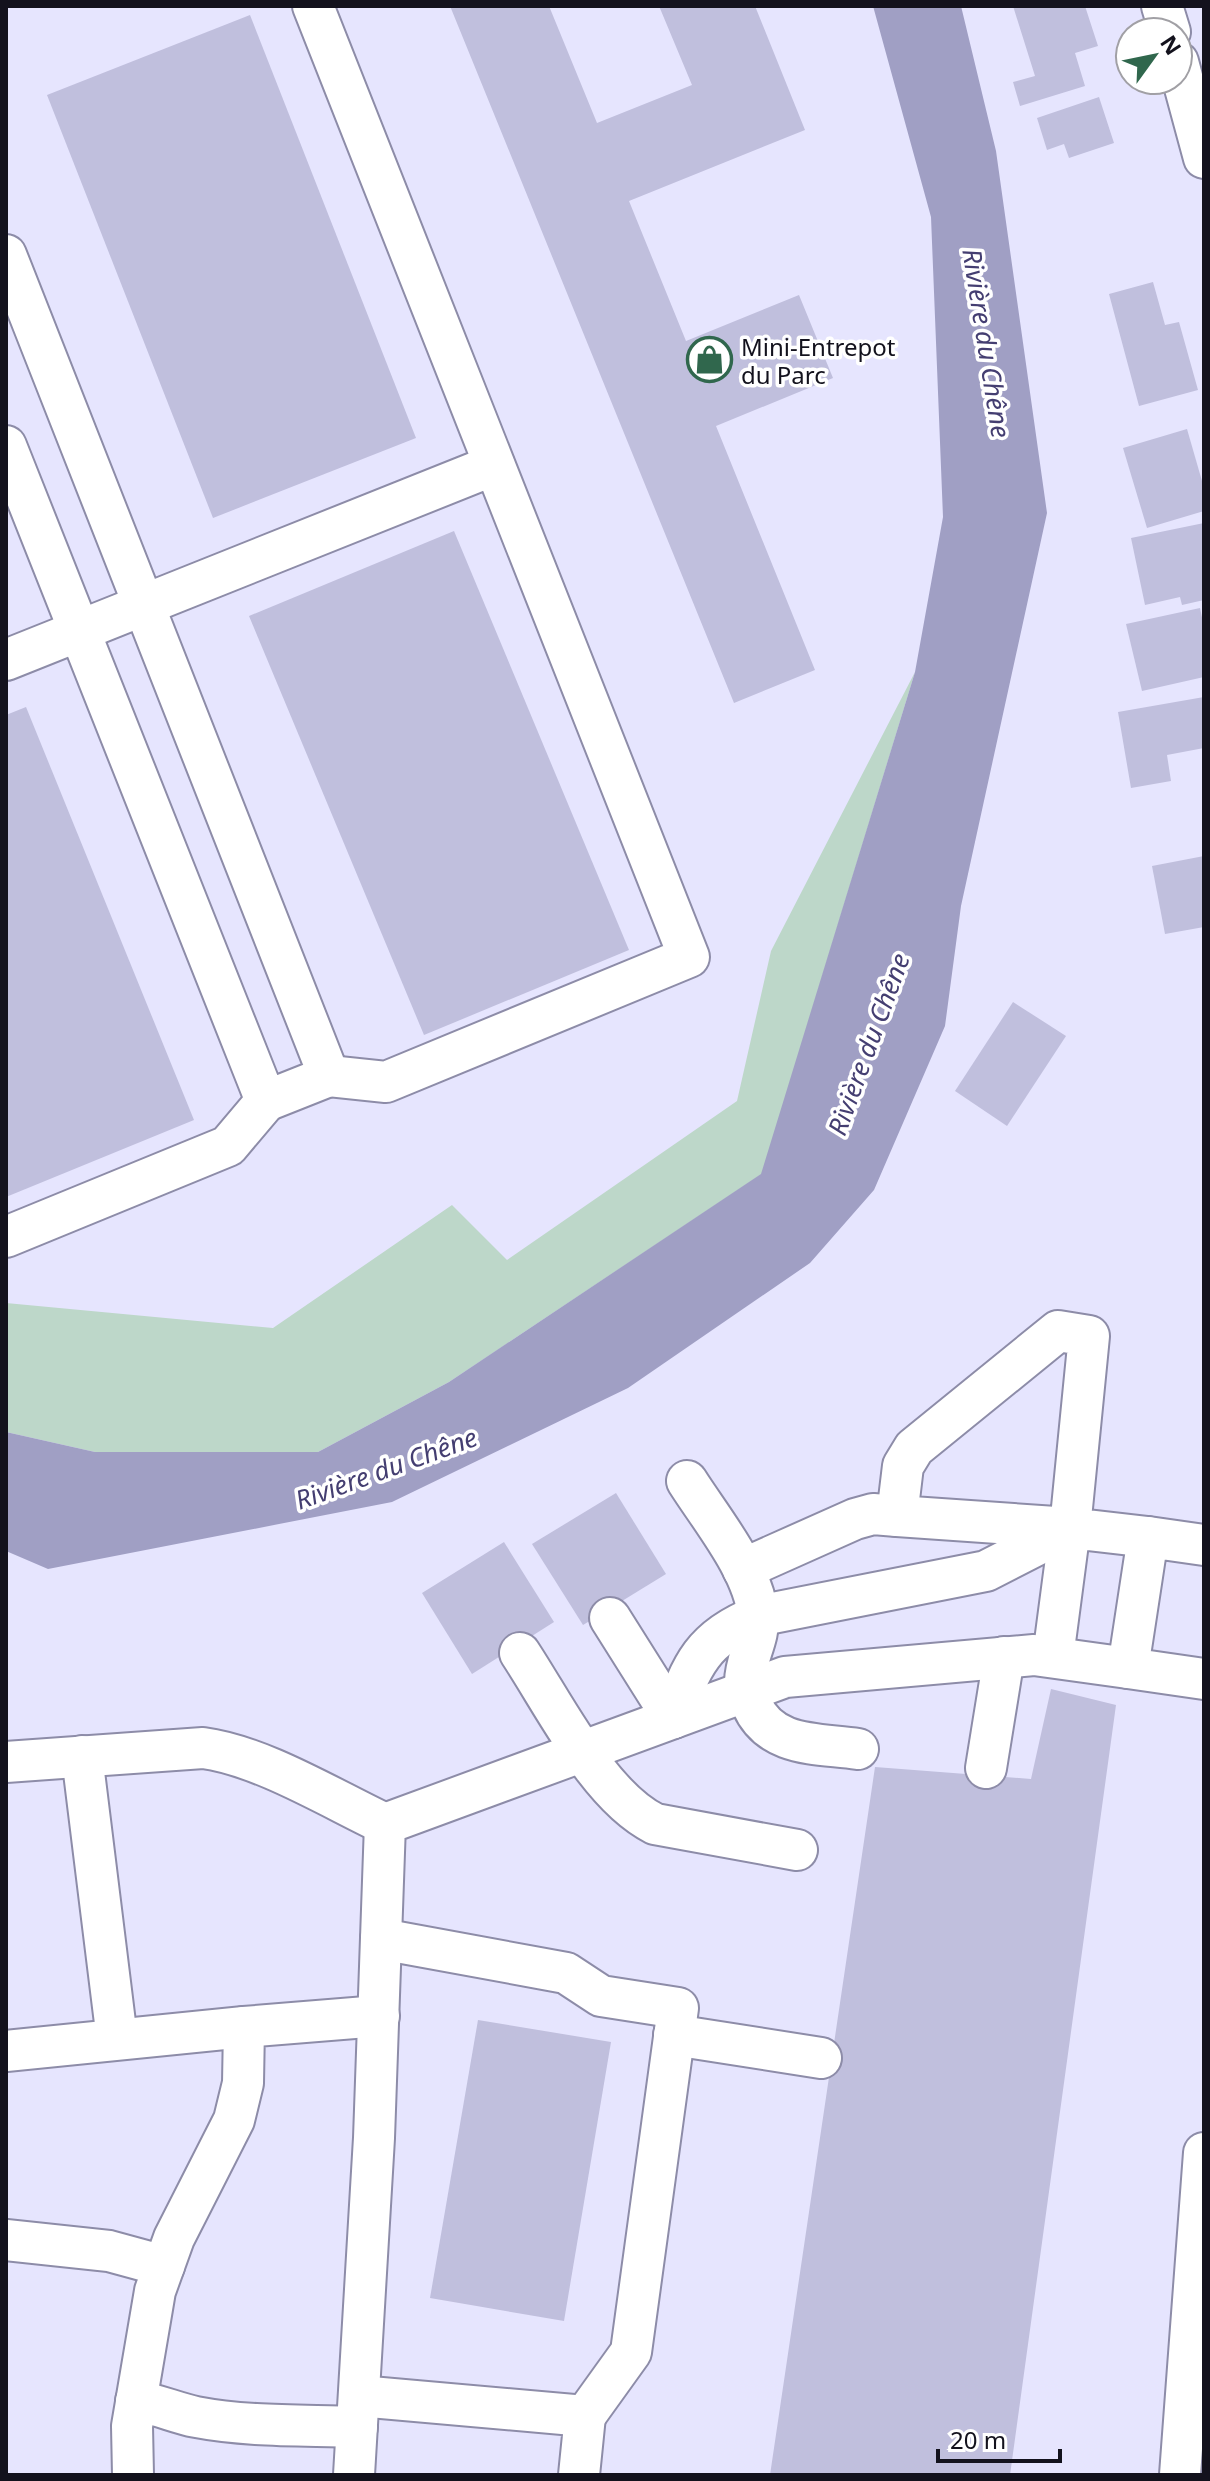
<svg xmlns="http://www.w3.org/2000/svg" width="1210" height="2481" font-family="'Noto Sans',sans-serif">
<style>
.green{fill:#bdd7c9}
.water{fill:#a09fc4}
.building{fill:#c0bfdd}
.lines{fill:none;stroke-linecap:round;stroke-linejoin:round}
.minor-casing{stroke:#8d8ca8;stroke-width:44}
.minor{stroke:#fff;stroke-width:40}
.labels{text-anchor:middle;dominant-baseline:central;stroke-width:7;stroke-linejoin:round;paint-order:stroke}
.poi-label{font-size:24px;fill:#13121d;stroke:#fff;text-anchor:start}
.water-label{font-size:26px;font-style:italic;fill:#443e71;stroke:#fff}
</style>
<rect width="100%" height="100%" fill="#e6e5fe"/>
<!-- green -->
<polygon class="green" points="915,672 762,1174 449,1382 318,1452 95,1452 6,1432 6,1303 273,1328 452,1205 507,1260 737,1101 771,951"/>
<!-- water -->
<polygon class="water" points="873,6 961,6 996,151 1047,513 961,906 945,1026 874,1190 810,1263 628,1388 392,1502 48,1569 6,1551 6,1432 95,1452 318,1452 449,1382 761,1174 915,672 943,517 931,217"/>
<!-- building -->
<g class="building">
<polygon points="450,6 549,6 597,123 692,85 659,6 755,6 805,130 629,201 686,341 799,295 833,378 716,426 815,670 734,703"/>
<polygon points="1013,6 1085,6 1098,46 1075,53 1085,86 1020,106 1013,82 1035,76"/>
<polygon points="250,15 416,438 213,518 47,95"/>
<polygon points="1099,97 1114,143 1069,158 1064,144 1047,150 1037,118"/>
<polygon points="1153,282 1165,325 1179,322 1198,390 1139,406 1109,294"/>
<polygon points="1187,429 1204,488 1204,511 1147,528 1123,448"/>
<polygon points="1204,523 1204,600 1182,605 1180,597 1145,605 1131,538"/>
<polygon points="454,531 629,950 424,1035 249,616"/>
<polygon points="1200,608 1204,627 1204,677 1142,691 1126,624"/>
<polygon points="1204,697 1204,748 1167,755 1171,781 1131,788 1118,712"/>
<polygon points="26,707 194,1120 6,1197 6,715"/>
<polygon points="1204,856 1204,927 1165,934 1152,866"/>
<polygon points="1013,1002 1066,1036 1007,1126 955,1091"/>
<polygon points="616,1493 666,1574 583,1625 532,1544"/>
<polygon points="504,1542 554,1622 472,1674 422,1593"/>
<polygon points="1051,1689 1116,1705 1010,2475 770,2475 875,1767 1031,1779"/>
<polygon points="478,2020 611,2042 564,2321 430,2298"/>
</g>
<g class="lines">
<defs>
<g id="minor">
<polyline points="313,6 689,957 386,1082 329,1076"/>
<polyline points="1162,6 1170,32"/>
<polyline points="1178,62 1204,158"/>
<polyline points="6,255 329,1076 266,1101 6,446"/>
<polyline points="6,660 494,465"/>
<polyline points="6,1237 228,1146 266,1101"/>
<path d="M687 1481C711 1519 754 1570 758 1616 760 1639 745 1659 745 1682 745 1690 749 1697 752 1705 771 1748 818 1743 858 1749"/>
<polyline points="1204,1545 1148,1537 1128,1668 1204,1679"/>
<polyline points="743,1569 855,1519 873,1514 897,1516"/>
<polyline points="610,1618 673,1718"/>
<path d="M520 1653C555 1706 599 1796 655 1824L797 1850"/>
<polyline points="1053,1657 1070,1528 1089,1336 1058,1331 914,1448 903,1466 897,1516 1070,1528 1148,1537"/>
<path d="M673 1718C691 1665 703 1637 758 1616L986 1571 1070 1528"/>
<polyline points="82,1756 117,2039"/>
<path d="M6 1762 203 1748C262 1756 330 1798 385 1824"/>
<polyline points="986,1768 1004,1657"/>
<polyline points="381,1939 566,1973 601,1996 678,2008 631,2352 585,2416"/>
<polyline points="674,2035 821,2058"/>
<polyline points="6,2051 244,2027"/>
<polyline points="6,2240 109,2251 164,2266"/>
<polyline points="359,2396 585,2416 579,2475"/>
<path d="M136 2401C157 2404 176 2413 196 2417 248 2427 304 2425 357 2427"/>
<polyline points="133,2475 132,2426 155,2291 174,2238 234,2120 243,2083 244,2027 379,2016"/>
<polyline points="354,2475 374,2138 385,1824 785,1677 1034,1655 1128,1668"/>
<polyline points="1180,2475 1204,2153"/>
</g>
</defs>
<!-- minor casing -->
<use href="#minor" class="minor-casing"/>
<!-- minor -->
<use href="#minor" class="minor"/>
</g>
<!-- icons -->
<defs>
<symbol id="shop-ring" viewBox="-11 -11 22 22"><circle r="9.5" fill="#fff" stroke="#30674d" stroke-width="1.5"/><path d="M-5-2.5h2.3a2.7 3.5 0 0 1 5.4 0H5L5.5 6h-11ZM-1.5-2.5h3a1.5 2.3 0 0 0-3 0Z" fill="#30674d"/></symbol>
</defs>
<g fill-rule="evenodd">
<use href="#shop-ring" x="684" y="334" width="51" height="51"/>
</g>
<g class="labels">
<!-- poi labels -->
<g class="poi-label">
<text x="741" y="346">Mini-Entrepot<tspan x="741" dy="28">du Parc</tspan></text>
</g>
<!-- water labels -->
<g class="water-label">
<text transform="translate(987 343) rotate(81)">Rivière du Chêne</text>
<text transform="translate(868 1044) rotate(-70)">Rivière du Chêne</text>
<text transform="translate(386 1468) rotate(-20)">Rivière du Chêne</text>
</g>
</g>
<!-- border -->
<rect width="1210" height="2481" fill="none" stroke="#13121d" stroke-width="16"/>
<!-- north arrow -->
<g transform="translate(1154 56) rotate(57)"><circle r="38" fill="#ffffff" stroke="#a1a0a5" stroke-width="2"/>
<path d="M0-6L14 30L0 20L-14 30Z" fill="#30674d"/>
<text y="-12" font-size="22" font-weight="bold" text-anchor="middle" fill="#13121d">N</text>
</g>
<!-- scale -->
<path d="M938 2449v12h122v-12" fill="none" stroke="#13121d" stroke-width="4"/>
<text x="950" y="2449" font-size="24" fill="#13121d" stroke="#ffffff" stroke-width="6" paint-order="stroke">20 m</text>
</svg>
